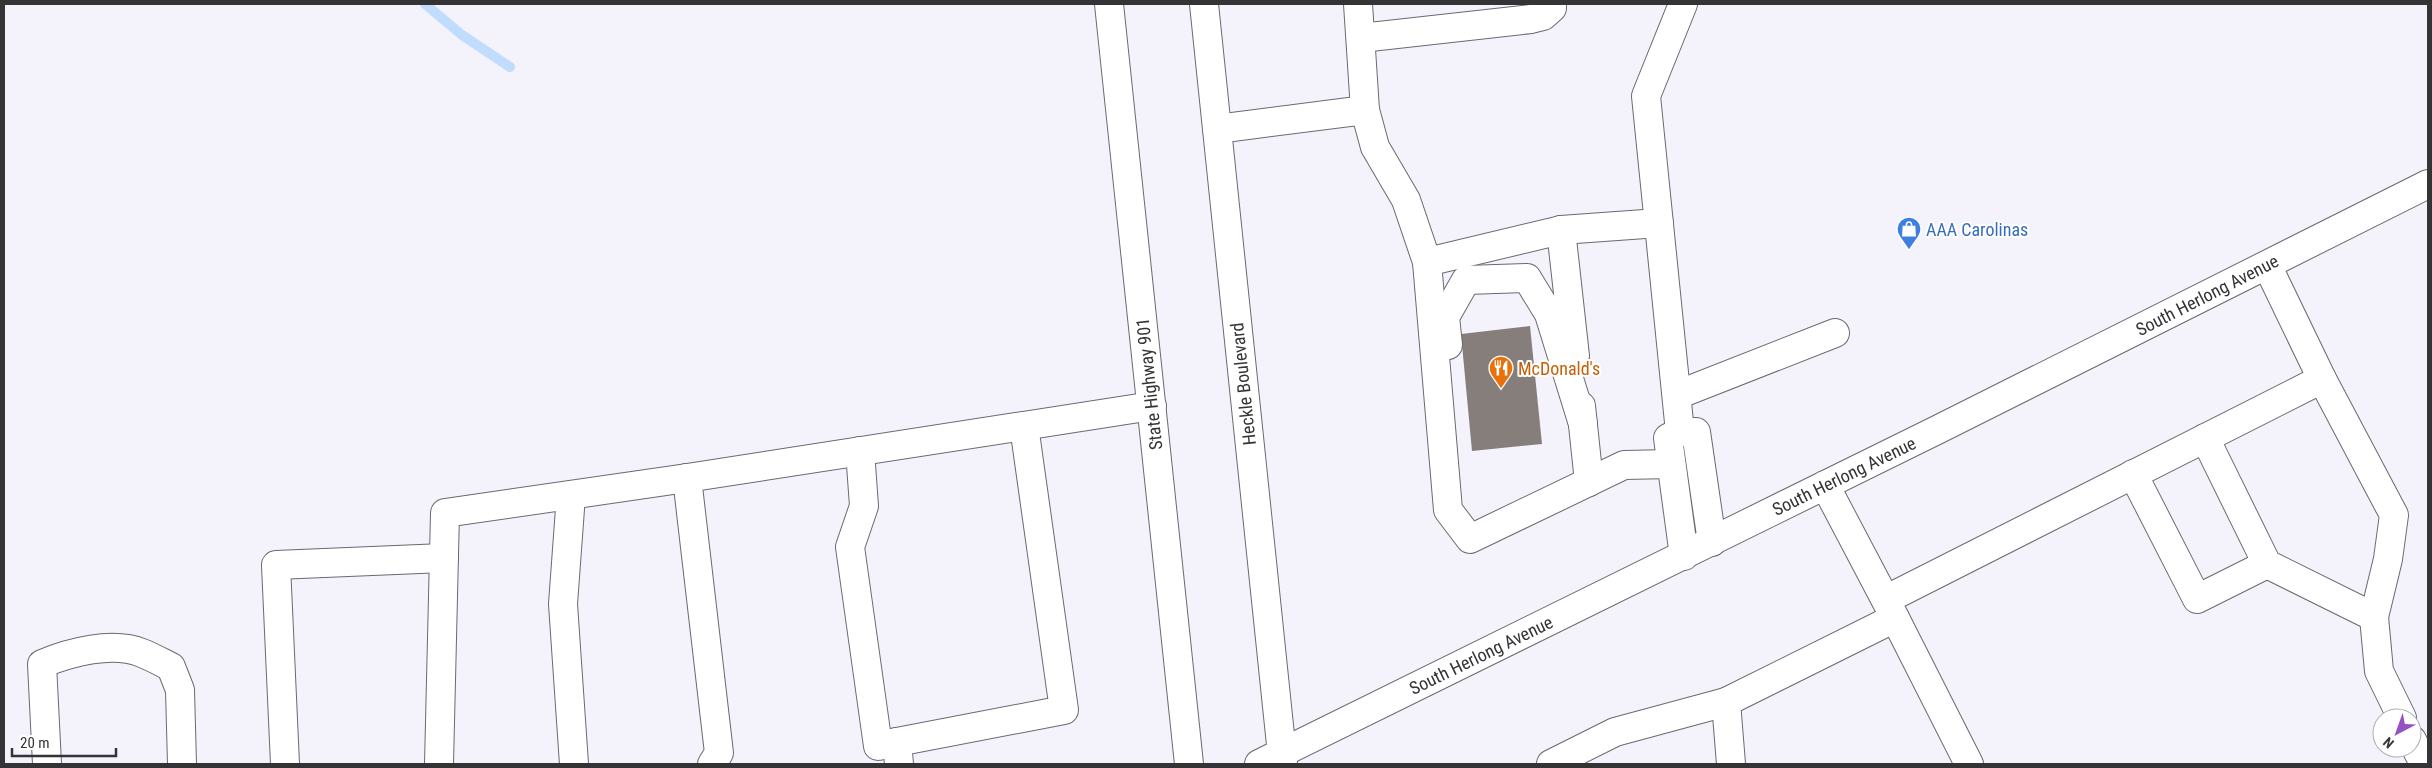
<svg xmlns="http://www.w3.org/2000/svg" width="2432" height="768" font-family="'Roboto Condensed',sans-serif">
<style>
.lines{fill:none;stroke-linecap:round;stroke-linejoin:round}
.stream{stroke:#c1ddfe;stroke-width:10}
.building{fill:#867e7b}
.minor-casing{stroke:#6a6970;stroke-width:30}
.major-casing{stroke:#6a6970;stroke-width:30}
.minor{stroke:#fff;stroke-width:28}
.major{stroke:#fff;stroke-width:28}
.labels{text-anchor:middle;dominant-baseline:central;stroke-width:4;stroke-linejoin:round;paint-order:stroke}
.shop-label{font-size:18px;fill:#366cbe;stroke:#fff;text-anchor:start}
.street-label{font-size:18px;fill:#343336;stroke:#fff}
.food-label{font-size:18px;fill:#c56008;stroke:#fff;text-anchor:start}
</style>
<rect width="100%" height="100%" fill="#f4f2fb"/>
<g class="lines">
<!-- stream -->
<polyline class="stream" points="425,4 462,35 510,67"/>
</g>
<!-- building -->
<polygon class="building" points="1530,326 1542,444 1472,451 1461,334"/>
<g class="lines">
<defs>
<g id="minor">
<polyline points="1358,4 1365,110"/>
<polyline points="1361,38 1531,19 1543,16 1552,8 1552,4"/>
<polyline points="1217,129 1365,110 1375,147 1406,200 1427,262 1448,510 1470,539 1624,465 1671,464"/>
<polyline points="1561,230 1575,356"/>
<polyline points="1427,262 1561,230 1659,223"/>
<polyline points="1448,345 1445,317 1466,280 1527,278 1549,314 1583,424"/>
<polyline points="2322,379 2394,515 2388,559 2374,617 2379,671 2402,718"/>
<polyline points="1677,395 1835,333"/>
<polyline points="1581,406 1589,482"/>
<polyline points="1680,432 1646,96 1683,4"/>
<polyline points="2205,438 2267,564 2374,617"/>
<polyline points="860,451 864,506 850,547 878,746 897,742"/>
<polyline points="2133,474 2197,599 2267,564"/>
<polyline points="687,478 719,753 712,764"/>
<polyline points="571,495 563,604 574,764"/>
<polyline points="1684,556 1668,438 1680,432 1696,432 1712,542"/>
<polyline points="1887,599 2322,379 2267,265"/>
<polyline points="1895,618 1969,764"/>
<polyline points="2412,740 2424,764"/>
<path d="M47 764 42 664C70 652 113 641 142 653 152 657 161 662 171 667L180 690 182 764"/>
<polyline points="285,764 276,565 444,558"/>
<polyline points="439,764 445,513 687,478 1152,406"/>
<polyline points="899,764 897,742 1064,710 1024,426"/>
<polyline points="1259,764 1937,430 2428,184"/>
<polyline points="1551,764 1615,732 1726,702"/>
<polyline points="1731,764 1726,702 1895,618 1825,485"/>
</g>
<g id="major">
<polyline points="1109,4 1189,764"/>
<polyline points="1204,4 1283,764"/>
</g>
</defs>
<!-- minor casing -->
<use href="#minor" class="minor-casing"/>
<!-- major casing -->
<use href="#major" class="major-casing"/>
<!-- minor -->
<use href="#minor" class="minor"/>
<!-- major -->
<use href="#major" class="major"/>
</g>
<!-- icons -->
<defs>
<symbol id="shop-pin" viewBox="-11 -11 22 30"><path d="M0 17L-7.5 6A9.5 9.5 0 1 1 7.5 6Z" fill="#3f7fe0" stroke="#fff"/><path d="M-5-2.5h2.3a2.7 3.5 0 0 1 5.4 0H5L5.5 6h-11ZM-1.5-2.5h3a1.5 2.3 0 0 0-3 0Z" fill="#fff"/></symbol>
<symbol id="restaurant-pin" viewBox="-11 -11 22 30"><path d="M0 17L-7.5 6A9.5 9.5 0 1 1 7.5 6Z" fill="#e8710a" stroke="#fff"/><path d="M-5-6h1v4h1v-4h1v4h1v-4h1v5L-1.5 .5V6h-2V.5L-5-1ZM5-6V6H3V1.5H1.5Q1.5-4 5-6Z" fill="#fff"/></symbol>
</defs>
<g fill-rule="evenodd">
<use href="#shop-pin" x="1895" y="215" width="28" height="38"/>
<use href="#restaurant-pin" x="1487" y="354" width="28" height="38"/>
</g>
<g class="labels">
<!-- shop labels -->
<g class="shop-label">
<text x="1926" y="229">AAA Carolinas</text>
</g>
<!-- street labels -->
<g class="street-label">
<text transform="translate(2207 295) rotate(-27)">South Herlong Avenue</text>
<text transform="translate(1149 384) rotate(-96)">State Highway 901</text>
<text transform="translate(1243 384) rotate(-96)">Heckle Boulevard</text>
<text transform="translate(1844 476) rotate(-26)">South Herlong Avenue</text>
<text transform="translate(1481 655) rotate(-26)">South Herlong Avenue</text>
</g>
<!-- food labels -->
<g class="food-label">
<text x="1518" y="368">McDonald's</text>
</g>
</g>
<!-- border -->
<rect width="2432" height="768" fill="none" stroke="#343336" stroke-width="10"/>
<!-- north arrow -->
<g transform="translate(2397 733) rotate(221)"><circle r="24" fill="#ffffff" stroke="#aeadaf"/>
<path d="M0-4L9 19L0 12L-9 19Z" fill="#9551c5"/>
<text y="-8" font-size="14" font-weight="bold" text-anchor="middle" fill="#343336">N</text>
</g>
<!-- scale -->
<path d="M12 748v8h104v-8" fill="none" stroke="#343336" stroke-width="2.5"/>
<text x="20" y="748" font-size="15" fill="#343336" stroke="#ffffff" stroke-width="4" paint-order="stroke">20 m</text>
</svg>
